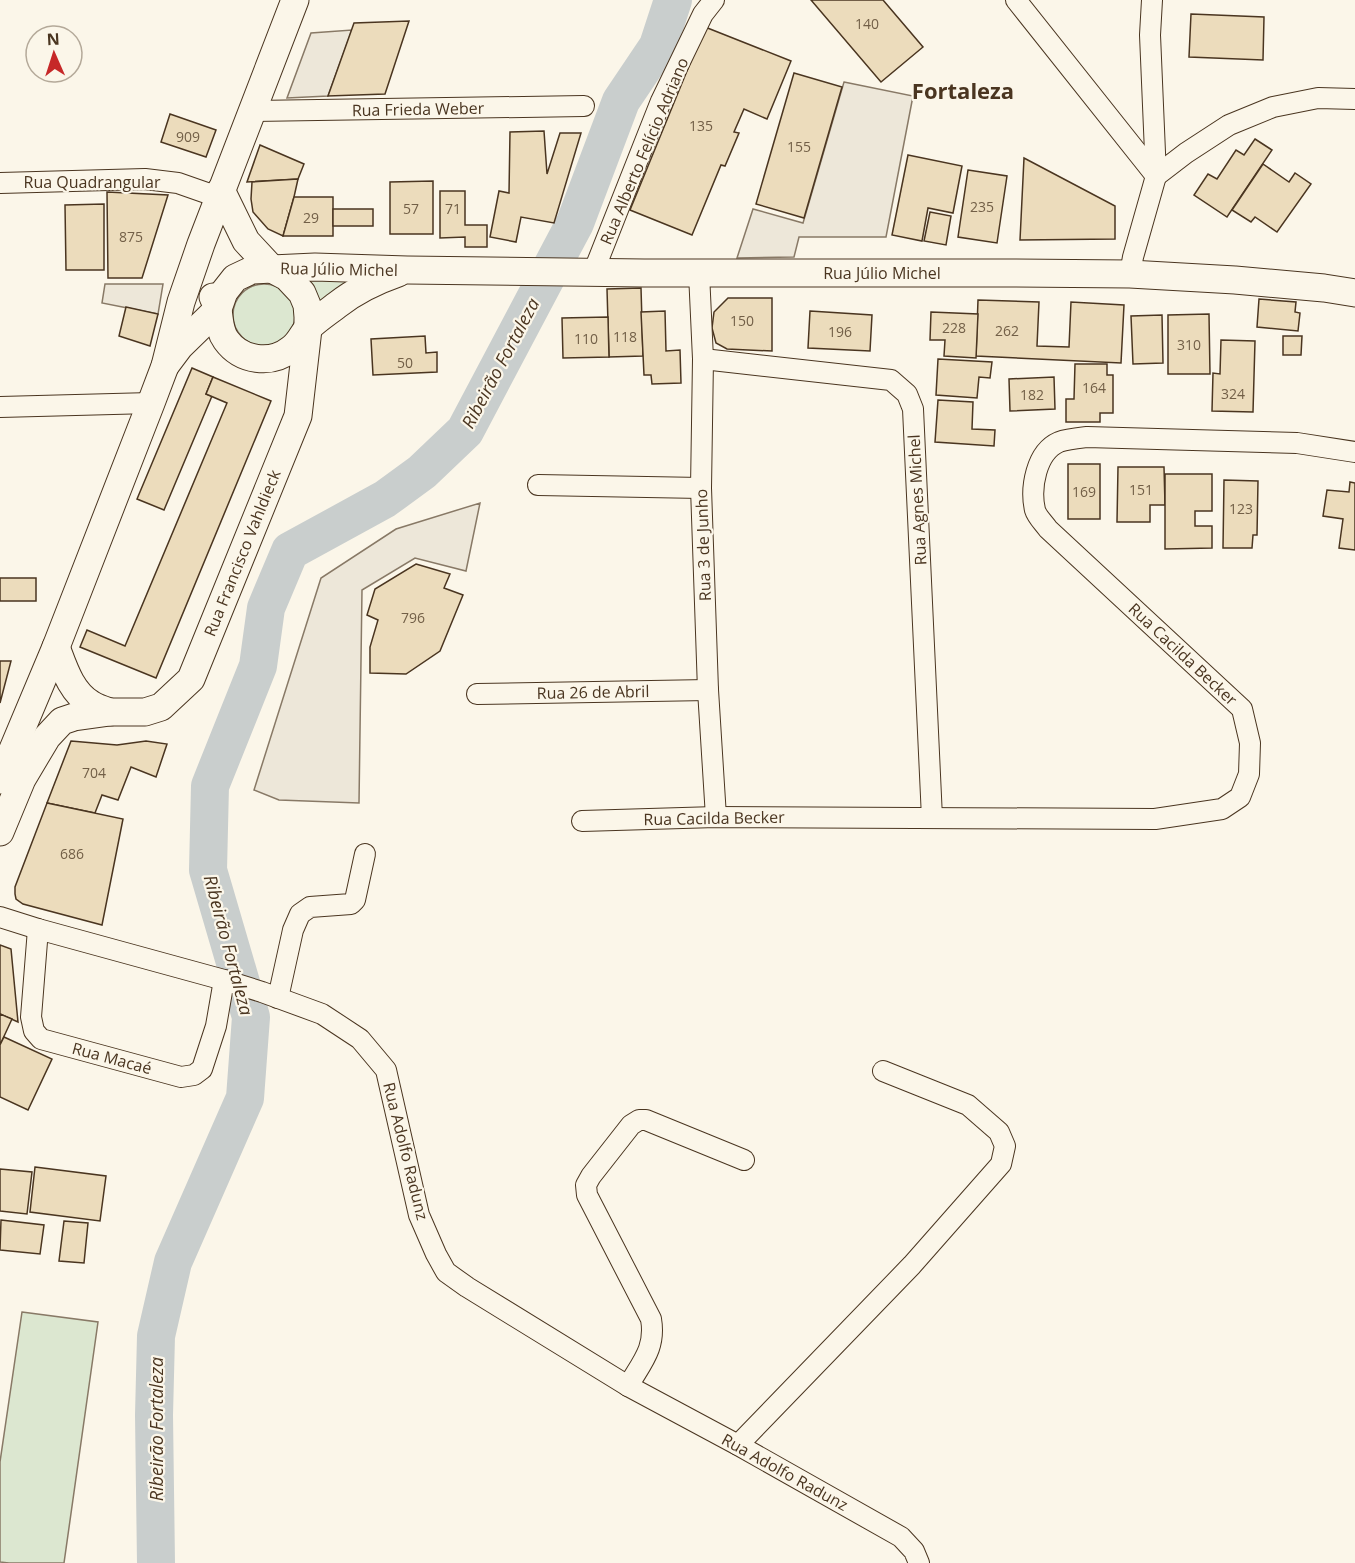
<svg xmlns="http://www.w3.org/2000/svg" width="1355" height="1563" font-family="'Open Sans',sans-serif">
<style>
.green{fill:#dce7d0;stroke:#887966;stroke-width:1.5}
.parking{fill:#ede7d9;stroke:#887966;stroke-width:1.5}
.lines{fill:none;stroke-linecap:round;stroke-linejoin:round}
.river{stroke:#c9cecd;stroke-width:38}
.building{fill:#ecdcbc;stroke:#4a3520;stroke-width:1.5}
.street-casing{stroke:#4a3520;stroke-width:22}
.secondary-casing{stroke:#4a3520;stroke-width:29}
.street{stroke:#fbf6e9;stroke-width:20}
.secondary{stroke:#fbf6e9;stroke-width:27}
.labels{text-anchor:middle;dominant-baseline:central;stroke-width:4.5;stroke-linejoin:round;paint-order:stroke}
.number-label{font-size:14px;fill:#725f47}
.street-label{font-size:16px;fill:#4a3520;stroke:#fbf6e9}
.water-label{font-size:18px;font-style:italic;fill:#4a3520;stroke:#fbf6e9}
.district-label{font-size:22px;font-weight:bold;fill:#4a3520;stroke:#fbf6e9}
</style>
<rect width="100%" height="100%" fill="#fbf6e9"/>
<!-- green -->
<g class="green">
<polygon points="358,274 319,312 300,275"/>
<circle cx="264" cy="315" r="31"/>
<polygon points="22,1312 98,1322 64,1563 9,1563 0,1562 0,1462"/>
</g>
<!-- parking -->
<g class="parking">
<polygon points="352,30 328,96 287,98 311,33"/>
<polygon points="844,82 913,96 886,237 799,237 794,257 737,258 753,209 803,223"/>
<polygon points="105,284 163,284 158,314 102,303"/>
<polygon points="480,503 466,571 415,558 362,590 359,803 279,800 254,790 321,578 396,529"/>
</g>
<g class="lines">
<!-- river -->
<polyline class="river" points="156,1563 154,1415 156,1336 173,1262 245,1098 251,1017 208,870 210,786 258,666 266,608 290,551 385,499 422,472 465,431 575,223 621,101 658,46 673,0"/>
</g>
<!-- building -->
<g class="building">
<polygon points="811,0 883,0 923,47 881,82"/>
<polygon points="1191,14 1264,17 1263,60 1189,57"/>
<polygon points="409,21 385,94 328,96 354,23"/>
<polygon points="705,27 791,61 767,119 744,109 734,132 739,133 725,166 721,165 692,235 630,210"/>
<polygon points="794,73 842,87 804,218 756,204"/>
<polygon points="170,114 216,130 206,157 161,142"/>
<polygon points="544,131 547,174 560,133 581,133 554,223 521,217 516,242 490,237 499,191 509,193 510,132"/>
<polygon points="1255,139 1272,150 1227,217 1194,195 1208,174 1217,179 1236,150 1244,155"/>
<polygon points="260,145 304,164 298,179 247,182"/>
<polygon points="908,155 962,166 953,213 928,208 922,241 892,235"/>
<polygon points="1024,158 1115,206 1115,239 1020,240"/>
<polygon points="1263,164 1289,182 1295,173 1311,184 1277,232 1255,217 1251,222 1232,210"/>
<polygon points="968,170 1007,176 997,243 958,237"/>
<polygon points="298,179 294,197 283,236 268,229 253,212 251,199 252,182"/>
<polygon points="433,181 433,234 390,234 390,182"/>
<polygon points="440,191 465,191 465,225 487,225 487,247 465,247 465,237 440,238"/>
<polygon points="107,192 168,195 142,278 108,278"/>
<polygon points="294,197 333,197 333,236 283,236"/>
<polygon points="104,204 104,270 66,270 65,205"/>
<rect x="333" y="209" width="40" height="17"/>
<polygon points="930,212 951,216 946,245 924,241"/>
<polygon points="641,288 643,356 609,357 607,289"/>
<polygon points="728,298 772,298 772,351 727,349 716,343 712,328 714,312"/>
<polygon points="1259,299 1296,302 1295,312 1300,313 1298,331 1257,327"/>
<polygon points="978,300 1039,302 1037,346 1069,347 1071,302 1124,305 1121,363 976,356"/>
<polygon points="126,307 158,314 150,346 119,336"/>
<polygon points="665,311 666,351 680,350 681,383 652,384 651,375 644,375 641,312"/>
<polygon points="810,311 872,315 870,351 808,348"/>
<polygon points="931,312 978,314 976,358 944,356 945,340 930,340"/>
<polygon points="1209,314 1210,374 1168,374 1168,315"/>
<polygon points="1162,315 1163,363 1133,364 1131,316"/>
<polygon points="608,317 609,357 563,358 562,318"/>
<polygon points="425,336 426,353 437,352 437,372 373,375 371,339"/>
<polygon points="1283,336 1302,336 1301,355 1283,355"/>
<polygon points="1221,340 1255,341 1253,412 1212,411 1213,373 1220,374"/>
<polygon points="938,359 992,362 990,378 979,377 977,398 936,395"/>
<polygon points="1075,364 1107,364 1107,375 1113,375 1113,413 1100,413 1100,422 1066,422 1066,399 1074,399"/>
<polygon points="192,368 213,377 206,394 212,396 164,510 137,499"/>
<polygon points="213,377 271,401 156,678 80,647 87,630 125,646 227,403 206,394"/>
<polygon points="1054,377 1055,409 1010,411 1009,379"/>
<polygon points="938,400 973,402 972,429 995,430 994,446 935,442"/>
<rect x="1068" y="464" width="32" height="55"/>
<polygon points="1118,467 1164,467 1165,505 1150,505 1150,522 1117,522"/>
<polygon points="1165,474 1212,474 1212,511 1195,511 1195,526 1212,526 1212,548 1165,549"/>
<polygon points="1224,480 1258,481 1257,535 1253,535 1252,548 1223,548"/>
<polygon points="1350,482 1355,483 1355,550 1339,548 1343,519 1323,516 1327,490 1349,492"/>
<polygon points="416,564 450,574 444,588 463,595 440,651 406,674 370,673 370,647 378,620 367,615 375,589"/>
<rect x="0" y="578" width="36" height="23"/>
<polygon points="0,661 11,661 0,703"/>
<polygon points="71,741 117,745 146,741 167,744 156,777 131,767 118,800 102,795 95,813 47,803"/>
<polygon points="47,803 123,819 102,925 23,904 16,899 15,894 15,887"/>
<polygon points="0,945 11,949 18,1022 0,1014"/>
<polygon points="0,1014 12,1019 0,1045"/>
<polygon points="4,1037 52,1059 28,1110 0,1097 0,1045"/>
<polygon points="35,1167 106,1176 100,1221 30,1212"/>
<polygon points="0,1169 32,1172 27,1214 0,1211"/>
<polygon points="1,1220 44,1225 40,1254 0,1250"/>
<polygon points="64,1221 88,1223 84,1263 59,1261"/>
</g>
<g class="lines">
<defs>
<g id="street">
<polyline points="1016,0 1156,176 1186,153 1229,125 1273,107 1318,98 1355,99"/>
<polyline points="252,111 584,106"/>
<polyline points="0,183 145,179 178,183 218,197"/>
<polyline points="593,273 661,101 703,14 714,0"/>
<polyline points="699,273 703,359 701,488 708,690 716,817"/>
<polyline points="1130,274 1133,257 1156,176 1150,35 1152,0"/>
<polyline points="703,359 891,380 907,394 913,409 932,818"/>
<polyline points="0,407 151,403"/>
<polyline points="538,485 701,488"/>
<polyline points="477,694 708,690"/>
<path d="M582 821 716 817 1155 819 1222 809 1240 797 1249 774 1250 743 1242 709 1048 529C1044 523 1037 517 1035 510 1030 488 1036 452 1059 442 1067 439 1078 438 1087 437L1297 443 1355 452"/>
<polyline points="0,917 38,929 224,980 262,992 322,1014 360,1039 386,1070 419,1215 436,1254 446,1272 467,1287 628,1386 738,1445 901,1537 914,1551 919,1563"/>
<polyline points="38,929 31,1017 34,1031 41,1039 181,1077 194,1075 202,1069 216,1026 224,980"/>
<polyline points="278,998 293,930 300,914 310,907 351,904 355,900 365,854"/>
<path d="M628 1386C642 1362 656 1348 651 1319L587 1195 586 1185 591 1176 631 1125 639 1120H646L744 1160"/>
<polyline points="738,1445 912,1265 1001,1164 1005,1146 999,1132 968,1105 883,1071"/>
</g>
<g id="secondary">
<path d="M213 297C215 301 217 305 218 310 220 321 219 330 226 340 241 361 271 365 291 349 299 344 302 335 308 328 316 320 328 312 337 305 356 290 375 281 398 273"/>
<polyline points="165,366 180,346 218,309 224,292 235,278 252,270 272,269 315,267 407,270 644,273 1004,273 1130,274 1235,280 1324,288 1355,293"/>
<path d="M56 647C64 668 71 692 91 704 97 708 104 710 110 712"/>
<polyline points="0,780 56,647 151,403 165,366 181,302 201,244 295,0"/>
<polyline points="0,832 22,779 47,737 62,721 74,717 110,712 145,712 161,707 191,679 298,416 308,329 308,317 307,305 302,293 287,277 272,269 246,241 221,190"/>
</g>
</defs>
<!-- street casing -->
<use href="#street" class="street-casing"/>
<!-- secondary casing -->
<use href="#secondary" class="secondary-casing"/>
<!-- street -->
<use href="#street" class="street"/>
<!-- secondary -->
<use href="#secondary" class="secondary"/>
</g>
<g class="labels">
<!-- number labels -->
<g class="number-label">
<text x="867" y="23">140</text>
<text x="701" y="125">135</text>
<text x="188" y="136">909</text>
<text x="799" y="146">155</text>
<text x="982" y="206">235</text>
<text x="411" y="208">57</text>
<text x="453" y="208">71</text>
<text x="311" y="217">29</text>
<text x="131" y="236">875</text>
<text x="742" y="320">150</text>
<text x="954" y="327">228</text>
<text x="1007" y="330">262</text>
<text x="840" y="331">196</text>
<text x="625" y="336">118</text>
<text x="586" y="338">110</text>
<text x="1189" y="344">310</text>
<text x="405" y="362">50</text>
<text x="1094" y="387">164</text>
<text x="1233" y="393">324</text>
<text x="1032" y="394">182</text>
<text x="1141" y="489">151</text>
<text x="1084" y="491">169</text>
<text x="1241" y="508">123</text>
<text x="413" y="617">796</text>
<text x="94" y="772">704</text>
<text x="72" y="853">686</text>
</g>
<!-- street labels -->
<g class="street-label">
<text transform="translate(418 109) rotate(-1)">Rua Frieda Weber</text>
<text transform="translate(644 151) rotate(-67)">Rua Alberto Felício Adriano</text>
<text x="92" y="182">Rua Quadrangular</text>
<text transform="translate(339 269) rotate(1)">Rua Júlio Michel</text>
<text x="882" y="273">Rua Júlio Michel</text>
<text transform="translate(917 500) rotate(-93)">Rua Agnes Michel</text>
<text transform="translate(703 545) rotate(-92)">Rua 3 de Junho</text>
<text transform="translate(242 553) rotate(-68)">Rua Francisco Vahldieck</text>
<text transform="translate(1183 654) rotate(43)">Rua Cacilda Becker</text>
<text transform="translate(593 692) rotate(-1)">Rua 26 de Abril</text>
<text transform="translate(714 818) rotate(-1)">Rua Cacilda Becker</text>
<text transform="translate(112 1058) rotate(15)">Rua Macaé</text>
<text transform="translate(406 1151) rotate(76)">Rua Adolfo Radunz</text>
<text transform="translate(785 1472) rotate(29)">Rua Adolfo Radunz</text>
</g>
<!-- water labels -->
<g class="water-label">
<text transform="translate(500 363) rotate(-62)">Ribeirão Fortaleza</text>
<text transform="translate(229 945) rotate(75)">Ribeirão Fortaleza</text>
<text transform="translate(156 1429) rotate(-90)">Ribeirão Fortaleza</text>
</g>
<!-- district labels -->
<g class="district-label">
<text x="963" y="90">Fortaleza</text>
</g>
</g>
<!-- north arrow -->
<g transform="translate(54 54) rotate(357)"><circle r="28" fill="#fbf6e9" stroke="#b4a999" stroke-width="1.5"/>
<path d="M0-4.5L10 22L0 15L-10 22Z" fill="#c62828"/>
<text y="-9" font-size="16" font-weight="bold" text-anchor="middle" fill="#4a3520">N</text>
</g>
</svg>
